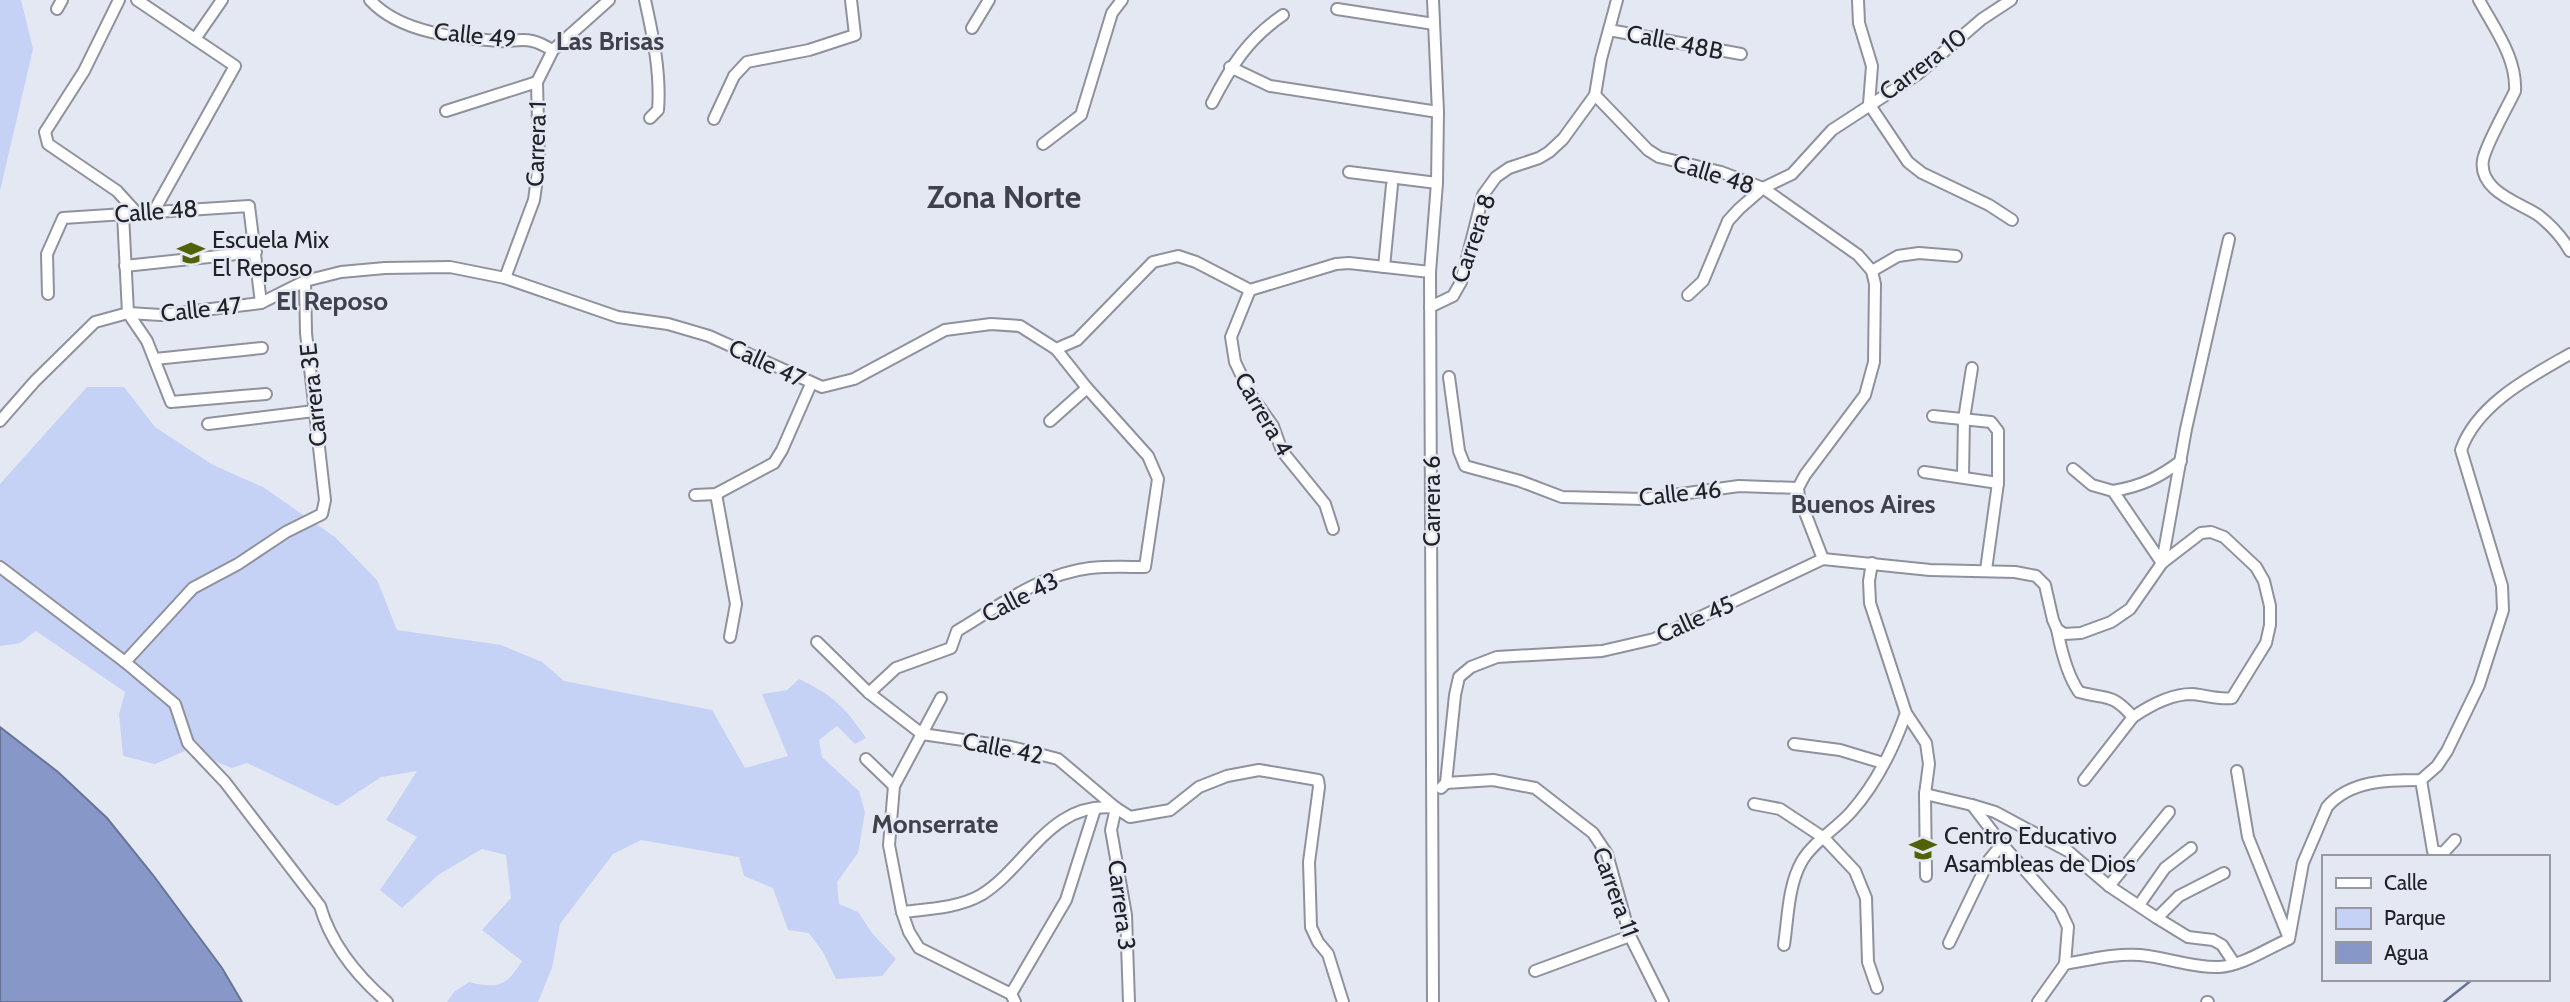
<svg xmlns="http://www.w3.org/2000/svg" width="2570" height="1002" font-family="Cabin,sans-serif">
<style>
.green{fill:#c6d2f5}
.water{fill:#8797c8;stroke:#687497;stroke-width:2}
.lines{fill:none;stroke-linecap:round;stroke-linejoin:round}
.stream{stroke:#687497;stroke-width:2.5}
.minor-casing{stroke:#8f929c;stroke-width:14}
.minor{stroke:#fff;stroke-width:10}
.labels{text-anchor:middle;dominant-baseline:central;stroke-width:5;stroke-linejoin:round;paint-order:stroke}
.street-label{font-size:24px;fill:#202226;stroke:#e4e8f3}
.poi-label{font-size:24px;fill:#202226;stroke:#e4e8f3;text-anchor:start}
.neighbourhood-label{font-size:26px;font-weight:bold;fill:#3f424b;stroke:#e4e8f3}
.district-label{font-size:32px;font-weight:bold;fill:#3f424b;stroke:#e4e8f3}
</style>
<rect width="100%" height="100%" fill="#e4e8f3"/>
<!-- green -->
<g class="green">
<polygon points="0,0 21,0 33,49 0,191"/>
<path d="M87 387H124L155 427 213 465 263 487 335 537 377 580 397 630 501 645 542 662 564 681 712 710 745 768 788 756 762 694 787 690 799 679C834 696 844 706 866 738L855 744 837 726 819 740 822 757 859 791 865 812 858 853 837 882 839 904 858 912 872 933 896 959 882 976 836 979 823 952 809 933 788 930 773 888 744 876 739 857 641 840 613 854 560 924 552 968 538 1002H447L454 992 469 982C497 989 507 986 522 961L482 930 511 898 506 855 482 849 438 875 402 908 380 890 417 837 386 820 417 771 381 777 337 806 247 763 232 768 187 750 155 764 123 756 119 714 125 692 36 631 20 643 0 646V484Z"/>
</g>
<!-- water -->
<polygon class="water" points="0,727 58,772 107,818 153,875 222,968 242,1002 0,1002"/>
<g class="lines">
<!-- stream -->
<polyline class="stream" points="2444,1002 2473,979"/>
<defs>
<g id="minor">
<polyline points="119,0 84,71 45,132 48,144 117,191 137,213"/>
<polyline points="137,0 235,66 154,211"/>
<path d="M370 0C400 33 457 38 499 41 510 42 522 38 532 41 539 42 546 47 553 50"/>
<path d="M645 0C653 36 661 74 658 110L650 118"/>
<polyline points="1433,0 1438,112 1437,183 1430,272 1433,1002"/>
<polyline points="1858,0 1859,23 1872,66 1869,104 1908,162 1922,173 1989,205 2012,220"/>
<path d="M2479 0C2494 28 2517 58 2515 91 2507 108 2486 144 2483 160 2478 191 2520 203 2538 215 2551 225 2562 237 2570 251"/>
<polyline points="57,9 62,0"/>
<polyline points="1337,9 1434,24"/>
<polyline points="972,28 989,0"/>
<polyline points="1609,30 1741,54"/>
<polyline points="195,39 222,0"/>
<polyline points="1230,67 1270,86 1438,112"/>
<polyline points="1595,95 1648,150 1659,157 1721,172 1763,188 1858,255 1872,271 1875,284 1874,362 1865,395 1805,475 1798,488 1799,497 1823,559"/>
<path d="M1212 103C1231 66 1248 39 1283 15"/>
<polyline points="446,111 537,82"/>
<polyline points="714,119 734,76 747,62 809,50 855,35 851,0"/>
<polyline points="1043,144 1081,115 1112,13 1122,0"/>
<polyline points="1349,172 1437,183"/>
<polyline points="123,214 128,313 147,341 171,402 266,394"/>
<polyline points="125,266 256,252"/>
<polyline points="1384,267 1392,185"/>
<polyline points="1872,271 1898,256 1919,253 1956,256"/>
<polyline points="505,278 534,200 539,164 537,82 553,50 609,0"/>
<polyline points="1250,290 1231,337 1235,362 1251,395 1273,426 1282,451 1325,504 1333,529"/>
<polyline points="48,294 47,254 63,218 249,206 261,303"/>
<polyline points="1688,295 1703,281 1728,221 1739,209 1763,188 1792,174 1832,130 1918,74 1982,19 2011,0"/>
<polyline points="1430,307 1453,296 1461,282 1483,195 1496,177 1509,168 1539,158 1549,152 1563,139 1595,95 1601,59 1617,0"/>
<polyline points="155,359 262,348"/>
<polyline points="1449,377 1459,451 1465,466 1520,481 1562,497 1644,499 1739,486 1798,488"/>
<polyline points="1933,416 1991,422 1998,431 1998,483 1986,570"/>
<polyline points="0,421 35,381 95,322 128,313 161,315 261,303 305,281 341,272 385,268 450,267 505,278 618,317 668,324 709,336 822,387 854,379 945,330 991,324 1020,326 1056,349 1077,340 1153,262 1178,256 1196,262 1250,290 1336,264 1349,263 1430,272"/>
<polyline points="1050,421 1087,388"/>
<polyline points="208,424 314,411"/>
<polyline points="2073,469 2092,485 2113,491 2162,563 2186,429 2229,239"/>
<polyline points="1924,472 1998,483"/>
<polyline points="1963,476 1964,419 1972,368"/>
<path d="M2113 491C2142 486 2158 478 2181 461"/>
<polyline points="716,494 736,604 730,637"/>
<polyline points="695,495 716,494 774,463 782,450 811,384"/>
<polyline points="1872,563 1869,581 1870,603 1906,713 1926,743 1929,764 1925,794 1926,876"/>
<path d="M0 567 125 662 175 704 188 743 225 782 320 906C331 944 357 976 387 1002"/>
<path d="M2057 629C2061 650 2067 675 2079 692 2107 700 2111 692 2133 717"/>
<polyline points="817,642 869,693 922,734 1011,747 1058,759 1116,808 1130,817 1170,810 1199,787 1227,776 1259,770 1318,780 1319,787 1309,862 1311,927 1318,942 1328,954 1343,1002"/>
<polyline points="125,662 193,588 238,564 286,532 322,514 325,500 306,333 305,281"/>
<path d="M869 693 896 668 951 648 957 631C999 606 1040 574 1090 568 1108 566 1127 567 1145 567L1158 479 1148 456 1087 388 1056 349"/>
<polyline points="941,698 894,786 889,845 902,912 909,932 919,948 1011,994 1015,1002"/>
<polyline points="1794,744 1840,750 1883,763"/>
<polyline points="866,759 894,786"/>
<polyline points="2237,771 2248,837 2288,936"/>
<polyline points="2421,780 2433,851 2443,853 2455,840"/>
<path d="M1446 783 1455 695 1459 677 1471 667 1497 657 1602 651 1654 639 1823 559 1930 570 2015 572 2036 576 2045 585 2053 620 2057 629 2064 634 2081 633 2111 622 2130 609 2162 563 2201 533 2211 532 2224 537 2256 567 2264 581 2270 606V625L2266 643 2232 698C2219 700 2205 695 2192 694 2172 694 2149 706 2133 717L2084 780"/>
<polyline points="1441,788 1446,783 1493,780 1535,788 1593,833 1607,854 1630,936 1663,1002"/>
<polyline points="1925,794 1972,805 2002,844 2060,910 2068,927 2065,964"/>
<polyline points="1754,804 1780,809 1824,838 1855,871 1866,898 1868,962 1877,988"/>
<polyline points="1972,805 1995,812 2068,851 2109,886 2157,918 2188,937 2213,940 2222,945 2234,963"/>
<polyline points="2109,886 2169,812"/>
<polyline points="2139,905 2165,868 2191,848"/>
<path d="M902 912C928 909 958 908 981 895 1028 866 1050 800 1116 808L1111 830 1126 915 1129 1002"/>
<polyline points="2157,918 2179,896 2224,873"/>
<polyline points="1949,943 1989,860 2002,844"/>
<path d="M1784 945C1788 918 1788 885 1802 861 1813 842 1837 828 1851 812 1876 784 1894 747 1906 713"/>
<polyline points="1535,971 1630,936"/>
<polyline points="1011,994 1066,900 1095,809"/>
<path d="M2038 1002 2065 964C2089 960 2115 953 2140 955 2166 957 2192 968 2219 967 2242 966 2268 948 2289 939L2303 863 2327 807C2350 780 2388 780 2421 780L2437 766 2447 751 2479 685 2503 610 2502 586 2461 450C2477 404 2530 377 2570 354"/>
<polyline points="2207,1002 2208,1002"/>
</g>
</defs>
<!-- minor casing -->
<use href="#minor" class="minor-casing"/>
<!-- minor -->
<use href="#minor" class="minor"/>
</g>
<!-- icons -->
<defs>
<symbol id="school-bare" viewBox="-9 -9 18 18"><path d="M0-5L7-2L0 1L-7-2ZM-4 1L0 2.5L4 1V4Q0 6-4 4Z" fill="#516105" stroke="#e4e8f3" stroke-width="2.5" paint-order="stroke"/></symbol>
</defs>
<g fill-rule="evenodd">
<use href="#school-bare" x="172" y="234" width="38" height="38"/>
<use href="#school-bare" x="1904" y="830" width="38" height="38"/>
</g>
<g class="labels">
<!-- street labels -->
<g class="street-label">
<text transform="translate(475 35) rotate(6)">Calle 49</text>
<text transform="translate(1675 42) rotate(11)">Calle 48B</text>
<text transform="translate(1923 64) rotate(-37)">Carrera 10</text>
<text transform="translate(536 144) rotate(-88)">Carrera 1</text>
<text transform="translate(1714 174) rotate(17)">Calle 48</text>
<text transform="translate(156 211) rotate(-4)">Calle 48</text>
<text transform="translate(1473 238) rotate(-71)">Carrera 8</text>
<text transform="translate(201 309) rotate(-6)">Calle 47</text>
<text transform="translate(767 363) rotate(25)">Calle 47</text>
<text transform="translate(313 395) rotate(-96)">Carrera 3E</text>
<text transform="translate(1264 414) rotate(60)">Carrera 4</text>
<text transform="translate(1680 493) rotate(-6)">Calle 46</text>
<text transform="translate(1431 501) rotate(-90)">Carrera 6</text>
<text transform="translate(1020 597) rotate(-27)">Calle 43</text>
<text transform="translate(1695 619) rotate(-24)">Calle 45</text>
<text transform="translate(1003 748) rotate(11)">Calle 42</text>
<text transform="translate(1616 892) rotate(70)">Carrera 11</text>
<text transform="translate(1122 905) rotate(83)">Carrera 3</text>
</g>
<!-- poi labels -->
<g class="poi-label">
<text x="212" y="239">Escuela Mix<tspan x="212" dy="28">El Reposo</tspan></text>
<text x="1944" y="835">Centro Educativo<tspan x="1944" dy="28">Asambleas de Dios</tspan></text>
</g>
<!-- neighbourhood labels -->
<g class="neighbourhood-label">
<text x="610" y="41">Las Brisas</text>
<text x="332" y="301">El Reposo</text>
<text x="1863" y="504">Buenos Aires</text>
<text x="935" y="824">Monserrate</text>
</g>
<!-- district labels -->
<g class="district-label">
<text x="1004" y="196">Zona Norte</text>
</g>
</g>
<!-- legend -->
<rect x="2322" y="855" width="228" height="126" fill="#e4e8f3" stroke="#9699a1" stroke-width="2"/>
<rect x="2336" y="878" width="35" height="10" fill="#ffffff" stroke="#9699a1" stroke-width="2"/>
<text x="2384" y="890" font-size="21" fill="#202226">Calle</text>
<rect x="2336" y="908" width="35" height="21" fill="#c6d2f5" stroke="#9699a1" stroke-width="2"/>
<text x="2384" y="925" font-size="21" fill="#202226">Parque</text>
<rect x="2336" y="942" width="35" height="21" fill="#8797c8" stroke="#9699a1" stroke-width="2"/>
<text x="2384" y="960" font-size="21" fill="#202226">Agua</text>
</svg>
